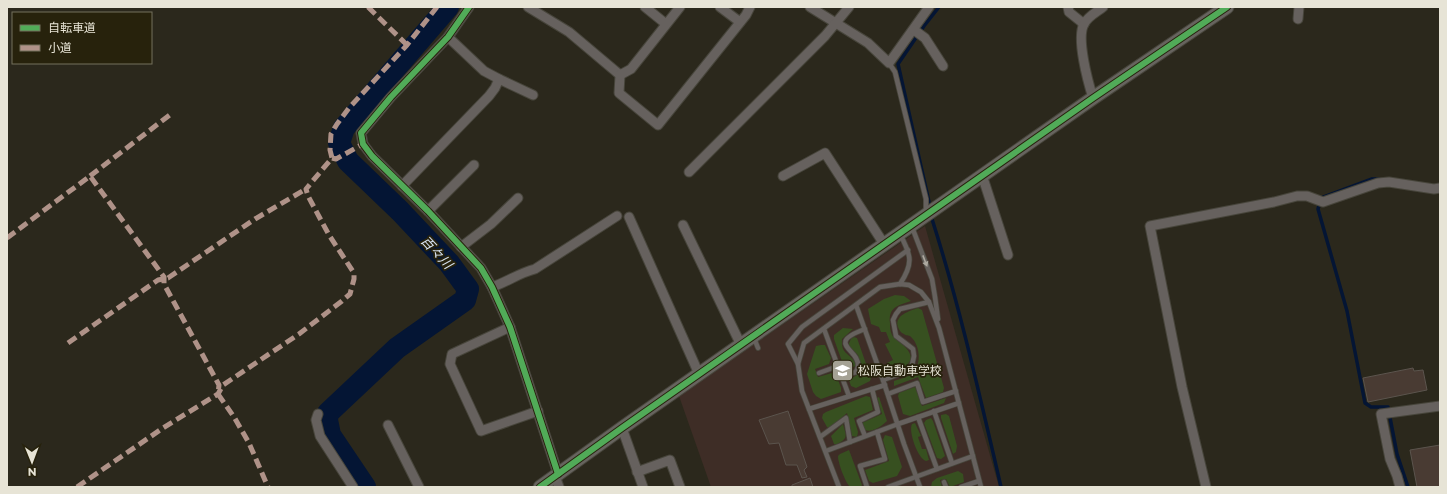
<svg xmlns="http://www.w3.org/2000/svg" width="1447" height="494" font-family="Montserrat,'Noto Sans JP',sans-serif">
<style>
.education{fill:#3e2d26}
.green{fill:#375020}
.lines{fill:none;stroke-linecap:round;stroke-linejoin:round}
.stream{stroke:#041534;stroke-width:3.5}
.river{stroke:#041534;stroke-width:22}
.building{fill:#493b33;stroke:#5b544d}
.lane-casing{stroke:#47453b;stroke-width:6}
.street-casing{stroke:#47453b;stroke-width:11}
.secondary-casing{stroke:#47453b;stroke-width:15}
.lane{stroke:#66615e;stroke-width:4.5}
.street{stroke:#66615e;stroke-width:9}
.secondary{stroke:#67645f;stroke-width:13}
.quiet{stroke:#af9288;stroke-width:5;stroke-dasharray:10 5;stroke-linecap:butt}
.cycleway-casing{stroke:#27220c;stroke-width:8}
.cycleway{stroke:#51ab58;stroke-width:6}
.oneway{fill:#ada9a0}
.labels{text-anchor:middle;dominant-baseline:central;stroke-width:3.5;stroke-linejoin:round;paint-order:stroke}
.poi-label{font-size:12px;fill:#e7e4d6;stroke:#27220c;text-anchor:start}
.water-label{font-size:13px;font-style:italic;fill:#d9e5f5;stroke:#27220c}
</style>
<rect width="100%" height="100%" fill="#2b281c"/>
<!-- education -->
<polygon class="education" points="925,226 999,487 711,487 679,396"/>
<!-- green -->
<g class="green">
<path d="M895 295 904 296 911 301C899 305 888 307 890 323 890 326 890 331 892 335 895 340 902 343 906 348 919 362 902 369 891 373L887 363 893 360 885 344 890 342 886 332H881L879 327 871 324 868 309 884 299Z"/>
<path d="M918 308 922 310 944 388 943 392 926 398 918 377 894 386V381C899 379 909 377 913 373 922 364 920 344 910 336 907 335 906 336 904 334 901 333 899 330 898 327 894 315 910 311 918 308Z"/>
<path d="M843 328 853 329 842 339C841 354 848 352 855 362V366L849 370H845L834 339V335Z"/>
<polygon points="854,337 857,338 871,378 870,381 856,388 851,386 849,380 857,375 862,368 858,355 849,347 849,343 851,339"/>
<polygon points="821,345 825,345 831,358 829,364 815,369 818,377 832,373 836,374 841,388 841,392 821,399 816,396 813,392 807,374 816,346"/>
<polygon points="915,387 922,406 946,398 944,403 910,416 903,414 898,396 899,393"/>
<polygon points="866,396 870,397 873,410 854,418 858,432 857,437 852,436 847,413 829,428 827,427 822,418 823,414 826,412"/>
<path d="M879 397 887 421C882 426 872 433 865 430L862 423 882 414 877 398Z"/>
<polygon points="946,414 949,416 957,446 956,452 953,454 941,418 941,415"/>
<polygon points="931,418 933,421 945,456 941,459 937,458 924,423 926,420"/>
<path d="M915 423 921 436 918 437 922 449H926L929 460 926 461C918 459 908 431 912 424Z"/>
<path d="M843 424C846 436 849 438 837 444H834L831 436Z"/>
<polygon points="885,435 892,437 902,467 897,476 873,483 869,481 865,470 889,461 883,440"/>
<path d="M849 450 862 485 861 487H850C845 482 838 463 838 456L840 454Z"/>
<polygon points="958,471 963,474 964,482 950,487 946,479 940,480 942,487 931,487 932,482 937,478"/>
</g>
<g class="lines">
<!-- stream -->
<g class="stream">
<polyline points="1379,179 1372,179 1321,198 1318,209 1347,311 1365,403 1371,407 1388,407 1397,454 1408,487"/>
<polyline points="929,202 898,64 924,26 939,7"/>
<path d="M932 219C960 307 980 397 1001 487"/>
</g>
<!-- river -->
<polyline class="river" points="365,487 330,435 327,420 328,413 397,348 465,300 468,289 449,263 400,211 348,161 339,143 344,128 448,7"/>
</g>
<!-- building -->
<g class="building">
<polygon points="1413,368 1414,371 1423,370 1427,390 1368,402 1363,378"/>
<polygon points="788,411 807,467 804,470 807,477 802,478 797,465 786,465 779,443 769,444 759,420"/>
<polygon points="1440,445 1440,487 1417,487 1410,450"/>
<polygon points="810,478 813,487 792,487 792,485"/>
</g>
<g class="lines">
<defs>
<g id="lane">
<polyline points="889,63 895,72 926,199 926,213"/>
<polyline points="912,227 932,279 935,297 938,319"/>
<path d="M900 234C911 255 914 263 900 284"/>
<polyline points="856,305 883,380 904,444 920,487"/>
<polyline points="824,329 849,396"/>
<polyline points="754,338 758,348"/>
<polyline points="798,364 788,344 802,327 908,250"/>
<polyline points="819,373 838,366"/>
<path d="M842 376 856 372C857 370 858 368 858 366 860 349 824 344 865 329"/>
<polyline points="883,380 908,371 912,365 914,356 913,349 896,336 893,320 896,314 900,309 929,302"/>
<polyline points="888,394 917,383 923,402 956,391"/>
<polyline points="809,409 885,385"/>
<polyline points="934,411 952,463"/>
<polyline points="918,417 937,469"/>
<polyline points="865,436 859,421 878,412 872,389"/>
<polyline points="820,437 846,418 850,442"/>
<polyline points="826,451 898,424 959,403"/>
<polyline points="944,482 946,487"/>
<polyline points="839,487 802,391 798,364 804,343 880,287 900,284 909,285 921,292 929,302 939,328 981,487"/>
<polyline points="867,487 860,466 885,459 877,432"/>
<polyline points="888,487 973,456"/>
<polyline points="961,487 979,481"/>
</g>
<g id="street">
<polyline points="469,7 448,37 391,97 361,133 363,144 372,156 428,211 481,268 492,287 510,327 558,474"/>
<polyline points="528,7 569,32 620,75 619,93 658,125 746,15 750,7"/>
<polyline points="645,7 666,24"/>
<polyline points="720,7 740,22"/>
<polyline points="810,7 868,43 889,63 929,7"/>
<polyline points="1068,7 1069,12 1084,24"/>
<polyline points="1298,19 1299,7"/>
<polyline points="914,30 925,38 943,66"/>
<polyline points="620,75 631,69 680,7"/>
<polyline points="499,79 533,95"/>
<path d="M1093 98C1088 82 1076 38 1084 24 1088 16 1097 12 1103 7"/>
<polyline points="689,172 825,36 849,7"/>
<polyline points="982,175 1008,255"/>
<polyline points="783,176 825,153 884,244"/>
<polyline points="402,186 489,96 495,88 499,79 484,71 448,37"/>
<polyline points="428,211 474,165"/>
<polyline points="629,217 699,374"/>
<polyline points="683,225 741,345"/>
<polyline points="461,247 491,224 518,198"/>
<path d="M492 287C507 282 519 273 535 269L617 216"/>
<polyline points="510,327 452,354 450,364 481,431 538,411"/>
<polyline points="318,414 316,420 320,436 353,487"/>
<polyline points="388,425 419,487"/>
<polyline points="622,428 643,487"/>
<polyline points="637,472 670,460 680,487"/>
<polyline points="555,476 559,487"/>
<polyline points="1206,487 1182,387 1150,226 1274,202 1297,196 1307,196 1323,202 1378,183 1389,182 1434,189 1440,188"/>
<polyline points="1400,487 1397,476 1390,459 1381,414 1440,406"/>
</g>
<polyline id="secondary" points="540,487 622,428 1093,98 1227,7"/>
</defs>
<!-- lane casing -->
<use href="#lane" class="lane-casing"/>
<!-- street casing -->
<use href="#street" class="street-casing"/>
<!-- secondary casing -->
<use href="#secondary" class="secondary-casing"/>
<!-- lane -->
<use href="#lane" class="lane"/>
<!-- street -->
<use href="#street" class="street"/>
<!-- secondary -->
<use href="#secondary" class="secondary"/>
<!-- quiet -->
<g class="quiet">
<polyline points="368,7 407,45"/>
<polyline points="332,158 336,159 363,144"/>
<polyline points="90,176 171,114"/>
<polyline points="7,238 90,176 164,277 164,284 219,385 218,394 234,417 249,443 268,487"/>
<polyline points="68,343 158,280 168,278 255,219 306,189"/>
<polyline points="77,487 163,428 218,394 223,385 299,334 342,301 350,294 354,279 354,273 329,235 308,196 306,189 332,158 330,150 331,134 337,124 349,108 407,45 437,7"/>
</g>
<defs>
<g id="cycleway">
<polyline points="469,7 448,37 391,97 361,133 363,144 372,156 428,211 481,268 492,287 510,327 558,474"/>
<polyline points="540,487 622,428 1093,98 1227,7"/>
</g>
</defs>
<!-- cycleway casing -->
<use href="#cycleway" class="cycleway-casing"/>
<!-- cycleway -->
<use href="#cycleway" class="cycleway"/>
</g>
<!-- one-way arrows -->
<defs><path id="oneway-solid" d="M-6-.8H1V-3.2L6.5 0L1 3.2V.8H-6Z"/></defs>
<use class="oneway" href="#oneway-solid" transform="translate(925 261) rotate(69)"/>
<!-- icons -->
<defs>
<symbol id="school-square" viewBox="-11 -11 22 22"><rect x="-9" y="-9" width="18" height="18" rx="4" fill="#a5a295" stroke="#27220c"/><path d="M0-5L7-2L0 1L-7-2ZM-4 1L0 2.5L4 1V4Q0 6-4 4Z" fill="#fff"/></symbol>
</defs>
<g fill-rule="evenodd">
<use href="#school-square" x="830" y="358" width="25" height="25"/>
</g>
<g class="labels">
<!-- poi labels -->
<g class="poi-label">
<text x="858" y="370">松阪自動車学校</text>
</g>
<!-- water labels -->
<g class="water-label">
<text transform="translate(437 252) rotate(47)">百々川</text>
</g>
</g>
<!-- border -->
<rect width="1447" height="494" fill="none" stroke="#e7e4d6" stroke-width="16"/>
<!-- legend -->
<rect x="12" y="12" width="140" height="52" fill="#27220c" stroke="#74705d"/>
<rect x="20" y="25" width="20" height="6" fill="#51ab58" stroke="#74705d"/>
<text x="48" y="32" font-size="12" fill="#e7e4d6">自転車道</text>
<rect x="20" y="45" width="20" height="6" fill="#af9288" stroke="#74705d"/>
<text x="48" y="52" font-size="12" fill="#e7e4d6">小道</text>
<!-- north arrow -->
<g transform="translate(32 462) rotate(179)" stroke="#27220c" stroke-width="3" paint-order="stroke">
<path d="M0-3L7 15L0 10L-7 15Z" fill="#e7e4d6"/>
<text y="-6" font-size="11" font-weight="bold" text-anchor="middle" fill="#e7e4d6">N</text>
</g>
</svg>
